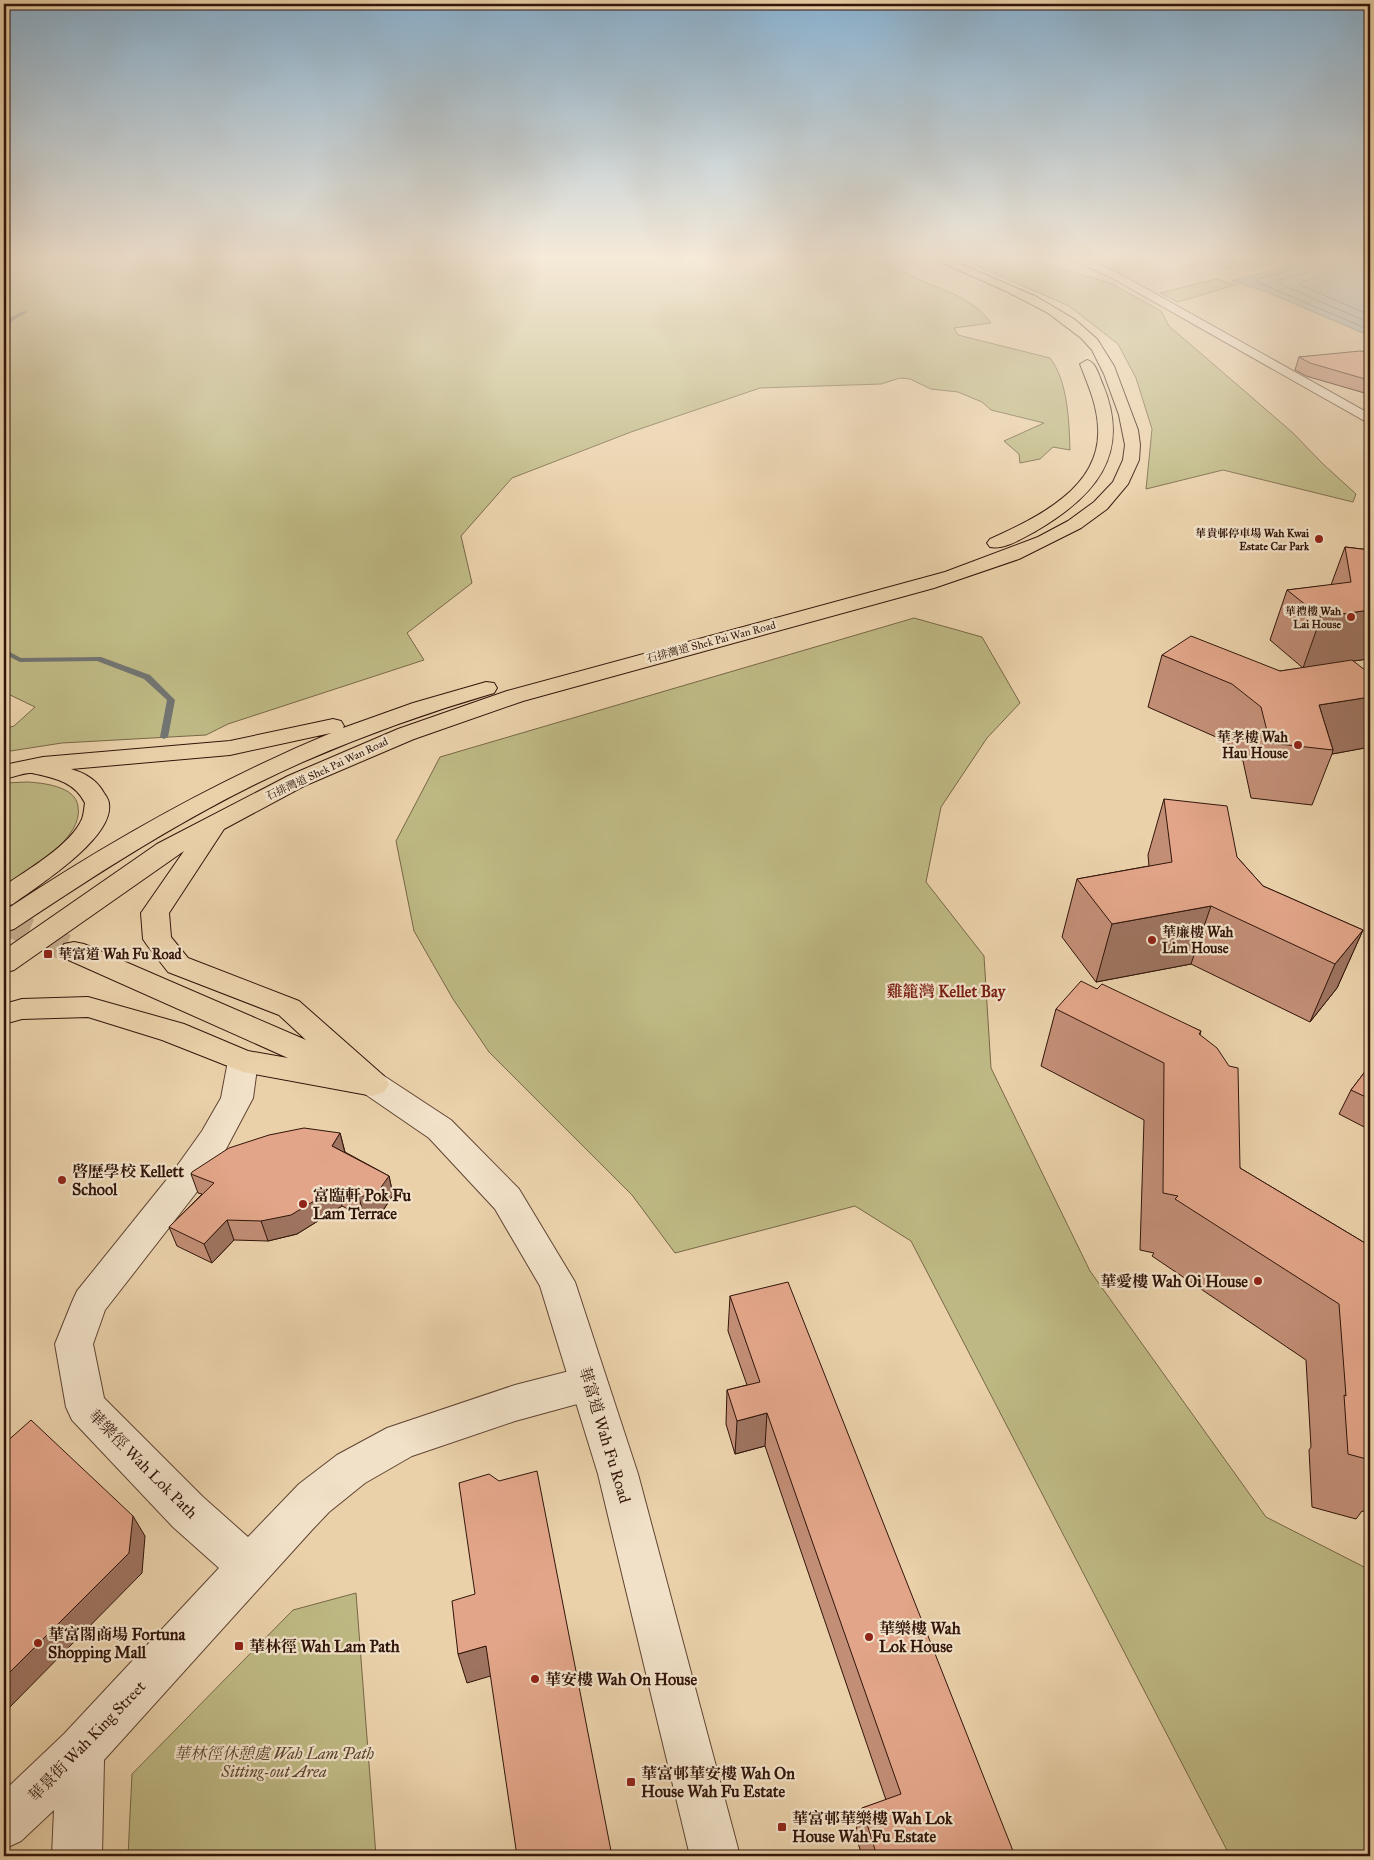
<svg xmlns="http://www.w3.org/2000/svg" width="1374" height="1860" font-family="'IM FELL Great Primer','Noto Serif TC',serif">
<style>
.green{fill:#beb984;stroke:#786747}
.water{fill:#9eb4b5;stroke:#727471}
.pier{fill:#ead1aa}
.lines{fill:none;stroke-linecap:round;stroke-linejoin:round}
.shore{stroke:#686460;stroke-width:1}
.stream{fill:#727471;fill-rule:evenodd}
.primary-tunnel{stroke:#c5ab8a;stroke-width:27;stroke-dasharray:27 13;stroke-linecap:butt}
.minor-casing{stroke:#5f4432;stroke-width:2}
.tertiary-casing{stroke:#5f4432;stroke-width:2}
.primary-casing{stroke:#31150a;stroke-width:2}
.minor{fill:#f1e1c8;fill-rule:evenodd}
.tertiary{fill:#f1e1c8;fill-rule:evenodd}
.primary{fill:#ead1aa;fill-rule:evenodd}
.wall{fill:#c28e76;stroke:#31150a}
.shaded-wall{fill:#9e7460;stroke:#31150a}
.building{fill:#e2a589;stroke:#31150a}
.poi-dot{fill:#8f2418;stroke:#f1e1c8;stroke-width:2}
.labels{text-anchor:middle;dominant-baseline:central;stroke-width:4.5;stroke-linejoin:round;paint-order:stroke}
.far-poi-label{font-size:11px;font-weight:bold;fill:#31150a;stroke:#f1e1c8;text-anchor:end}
.far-street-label{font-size:11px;fill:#31150a;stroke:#f1e1c8}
.poi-label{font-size:14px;font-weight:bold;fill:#31150a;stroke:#f1e1c8;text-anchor:start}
.quarter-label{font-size:16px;font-weight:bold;fill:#7a1f14;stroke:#f1e1c8}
.near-poi-label{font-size:16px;font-weight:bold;fill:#31150a;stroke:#f1e1c8;text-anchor:start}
.near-street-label{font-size:16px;fill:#31150a;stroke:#f1e1c8}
.near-park-label{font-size:16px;font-style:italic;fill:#5b462f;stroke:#f1e1c8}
</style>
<rect width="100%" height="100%" fill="#ead1aa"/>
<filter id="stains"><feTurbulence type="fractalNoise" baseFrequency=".004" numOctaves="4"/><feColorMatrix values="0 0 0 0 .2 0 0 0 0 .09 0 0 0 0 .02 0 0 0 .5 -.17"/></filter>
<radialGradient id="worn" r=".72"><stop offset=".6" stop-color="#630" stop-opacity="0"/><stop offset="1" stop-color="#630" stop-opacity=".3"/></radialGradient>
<!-- green -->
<g class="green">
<path d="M4 255H873C888 262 903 273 918 279 945 291 973 298 991 323L954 328 958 335 1050 358C1068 381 1069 422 1070 450L1053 447 1040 459 1020 463 1019 454 1004 441 1044 423 991 410 982 402 958 392 931 389 910 379 900 378 881 384 760 388 631 432 512 478 461 536 472 583 407 633 424 660 228 724 206 735 62 743 4 752V729L14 726 35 707 4 692Z"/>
<polygon points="952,255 1017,255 1112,284 1161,311 1169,326 1292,432 1323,464 1356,494 1353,502 1223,470 1146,489 1152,429 1136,378 1118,344 1069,306"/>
<polygon points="1216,279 1235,285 1178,302 1160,293"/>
<polygon points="914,618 982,637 1020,703 987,738 941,807 926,882 984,956 991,1068 1090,1271 1266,1517 1370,1570 1370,1856 1230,1856 911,1241 855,1206 675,1253 632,1195 489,1052 453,999 414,931 396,841 440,757"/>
<path d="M27 782C43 783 75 786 78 806 84 840 28 868 4 886V783Z"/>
<polygon points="356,1593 376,1856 128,1856 132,1774 293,1610"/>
</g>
<!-- water -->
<g class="water">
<polygon points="1182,255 1303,255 1248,269 1237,266 1227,269"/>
<polygon points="1329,255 1370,255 1370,336 1267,292 1232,281"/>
</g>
<!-- pier -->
<polygon class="pier" points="1319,255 1329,255 1230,280 1232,279"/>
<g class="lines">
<!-- shore -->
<g class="shore">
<polyline points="1195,255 1226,263 1237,261 1248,264 1283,255"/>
<polyline points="1325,255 1322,262 1258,279 1257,282 1370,330"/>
<polyline points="1332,255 1330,262 1325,267 1279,280 1278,283 1370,323"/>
<path d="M1339 255C1336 275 1319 277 1302 282L1300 285 1370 315"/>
</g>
<!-- stream -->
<g class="stream">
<polygon points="24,311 28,312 15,319 4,329 4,325 11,317"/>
<polygon points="4,649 21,658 101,657 150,675 175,700 168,737 164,739 160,737 167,700 144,679 97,661 20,662 4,654"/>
</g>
<!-- primary-tunnel -->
<polyline class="primary-tunnel" points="4,921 74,951"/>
<defs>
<polygon id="minor" points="243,1050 254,1053 258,1061 253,1098 226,1149 196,1193 105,1310 93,1344 104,1398 203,1497 248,1537 299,1484 337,1455 387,1428 515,1385 589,1366 603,1371 608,1384 603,1397 515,1421 412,1456 365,1483 329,1512 311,1531 104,1760 102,1856 52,1856 54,1810 21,1841 4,1849 4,1791 64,1734 219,1568 173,1527 72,1420 66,1407 55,1344 72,1302 77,1291 172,1173 202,1131 221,1098 228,1061 232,1053"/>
<g id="tertiary">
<polygon points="1064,255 1078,255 1120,274 1370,414 1370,424 1112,278"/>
<polygon points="373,1072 384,1076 451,1120 519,1189 575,1282 638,1474 740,1856 690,1856 598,1474 540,1286 495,1209 429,1138 362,1092 357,1084 362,1076"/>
</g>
<g id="primary">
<polygon points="925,255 940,255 1037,297 1074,319 1097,339 1114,366 1138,430 1140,445 1139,460 1128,484 1107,509 1081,528 1019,559 934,588 523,701 414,739 304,786 224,829 169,913 171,937 188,958 299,1001 384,1076 389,1084 384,1092 373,1096 243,1072 162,1040 88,1017 22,1019 4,1024 4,1004 22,999 88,997 184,1024 248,1051 288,1058 64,958 60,951 64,944 74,942 84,944 306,1040 279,1015 168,972 147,945 143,939 141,913 184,851 14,970 4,973 4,950 157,844 288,776 398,729 507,691 945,572 1038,537 1068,521 1094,502 1113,482 1123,460 1125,445 1119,415 1104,374 1092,350 1081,338 1048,313 1008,292"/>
<path d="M1087 360C1096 362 1099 376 1103 385 1132 455 1094 497 1036 531 1023 538 1004 550 990 547L987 543 990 539C1036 518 1102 488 1098 427 1097 404 1088 385 1080 364Z"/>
<path d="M486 682 494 683 497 688 494 693C429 712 367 734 305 761 202 806 107 867 14 929L4 932V911C108 842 216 781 331 733L230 755 71 769C85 773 97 780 104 793 106 796 109 800 109 804 114 838 38 886 13 904L4 907V886C27 870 71 845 82 819 84 814 84 808 85 803 74 781 54 778 32 773 24 772 11 778 4 779V765L43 757 230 741 333 719 341 721 344 726 343 728 413 703Z"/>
</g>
</defs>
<!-- minor casing -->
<use href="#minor" class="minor-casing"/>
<!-- tertiary casing -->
<use href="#tertiary" class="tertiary-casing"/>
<!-- primary casing -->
<use href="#primary" class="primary-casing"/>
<!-- minor -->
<use href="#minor" class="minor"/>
<!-- tertiary -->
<use href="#tertiary" class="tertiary"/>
<!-- primary -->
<use href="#primary" class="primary"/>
</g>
<!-- wall -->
<g class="wall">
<polygon points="1370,352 1370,394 1361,392 1306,376 1295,370 1299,357"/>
<polygon points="1345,547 1370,550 1370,660 1368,659 1353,661 1370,747 1332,754 1312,805 1251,798 1243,761 1216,737 1148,707 1162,655 1280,671 1303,668 1270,640 1287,590 1331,585"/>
<polygon points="1164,799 1237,857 1263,886 1363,930 1337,988 1310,1022 1191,964 1096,982 1062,937 1077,879 1149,866 1148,855"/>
<polygon points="1097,989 1201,1031 1200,1035 1240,1168 1370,1246 1370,1513 1362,1511 1356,1519 1312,1507 1309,1450 1311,1447 1306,1360 1152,1256 1154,1253 1140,1250 1144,1120 1041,1066 1056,1009"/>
<polygon points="1370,1065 1370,1130 1339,1114 1351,1090"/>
<polygon points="340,1133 345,1152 389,1176 393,1195 382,1212 364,1217 342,1206 297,1234 268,1241 234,1240 212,1263 177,1246 169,1227 202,1194 198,1193 191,1174"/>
<polygon points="730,1296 1015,1856 862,1856 855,1833 862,1808 886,1800 765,1446 735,1454 726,1424 727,1390 747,1385 728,1331"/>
</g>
<!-- shaded-wall -->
<g class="shaded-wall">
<polygon points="1370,610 1370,653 1368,659 1303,668 1321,617"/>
<polygon points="1370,697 1370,747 1332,754 1333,750 1319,705"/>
<polygon points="1211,906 1191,964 1096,982 1112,924"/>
<polygon points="1363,930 1337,988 1310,1022 1335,964"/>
<polygon points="340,1133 345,1153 332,1146"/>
<polygon points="389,1176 393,1195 382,1212 364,1217 359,1197"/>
<polygon points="337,1187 342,1206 297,1234 268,1241 261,1221"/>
<polygon points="227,1220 234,1240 212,1263 204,1244"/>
<polygon points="767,1413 765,1446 735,1454 737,1421"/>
<polygon points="133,1516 145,1536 142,1573 4,1713 4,1678"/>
<polygon points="486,1646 494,1675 467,1683 458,1654"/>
<polygon points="919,1853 917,1856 909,1856"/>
</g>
<!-- building -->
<g class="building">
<polygon points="1360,351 1370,352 1370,380 1365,379 1310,363 1299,357"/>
<polygon points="1345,547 1370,550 1370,610 1321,617 1287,590 1351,582"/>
<polygon points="1191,636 1280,671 1352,660 1370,674 1370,697 1319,705 1333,750 1270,743 1261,707 1232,684 1162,655"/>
<polygon points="1164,799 1227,806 1237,857 1263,886 1363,930 1335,964 1211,906 1112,924 1077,879 1172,862"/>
<polygon points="1081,981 1097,989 1102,984 1201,1031 1199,1034 1217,1048 1229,1066 1238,1068 1240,1168 1370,1246 1370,1460 1348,1454 1344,1395 1346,1396 1339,1304 1175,1199 1178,1196 1163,1193 1164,1063 1056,1009"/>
<polygon points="1370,1065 1370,1099 1351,1090"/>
<polygon points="304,1128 340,1133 332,1146 389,1176 377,1193 359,1197 337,1187 291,1215 261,1221 227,1220 204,1244 169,1227 214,1183 191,1174 192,1172 229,1148 269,1135"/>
<polygon points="788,1282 1015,1856 920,1856 919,1853 909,1856 877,1856 862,1808 901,1794 767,1413 737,1421 727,1390 760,1382 730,1296"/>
<polygon points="31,1420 133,1516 129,1553 4,1678 4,1444"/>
<polygon points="537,1471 612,1856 517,1856 486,1646 458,1654 452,1601 475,1594 459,1483 489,1474 499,1481"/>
</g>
<!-- sky -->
<linearGradient id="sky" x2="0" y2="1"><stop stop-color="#8ab4d4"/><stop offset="0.5" stop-color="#f6ead9"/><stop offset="1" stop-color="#f6ead9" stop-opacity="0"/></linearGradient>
<rect width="1374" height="515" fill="url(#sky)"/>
<!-- markers -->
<g class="poi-dot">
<circle cx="1319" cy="539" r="5"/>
<circle cx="1351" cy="617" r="5"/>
<circle cx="1298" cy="745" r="5"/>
<circle cx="1152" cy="940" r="5"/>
<rect x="43" y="949" width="10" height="10" rx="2.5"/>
<circle cx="62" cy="1180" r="5"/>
<circle cx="303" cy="1204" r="5"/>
<circle cx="1258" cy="1281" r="5"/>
<circle cx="869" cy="1637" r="5"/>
<circle cx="38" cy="1643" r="5"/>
<rect x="234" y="1641" width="10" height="10" rx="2.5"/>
<circle cx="535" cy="1679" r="5"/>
<rect x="626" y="1777" width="10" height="10" rx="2.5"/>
<rect x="777" y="1822" width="10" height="10" rx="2.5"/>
</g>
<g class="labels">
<!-- far-poi labels -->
<g class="far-poi-label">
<text x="1309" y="533">華貴邨停車場 Wah Kwai<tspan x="1309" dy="13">Estate Car Park</tspan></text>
<text x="1341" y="611">華禮樓 Wah<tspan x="1341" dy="13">Lai House</tspan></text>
</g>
<!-- far-street labels -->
<g class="far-street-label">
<text transform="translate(711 642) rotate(-15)">石排灣道 Shek Pai Wan Road</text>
<text transform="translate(327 769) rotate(-25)">石排灣道 Shek Pai Wan Road</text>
</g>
<!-- poi labels -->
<g class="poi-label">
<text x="1288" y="737" text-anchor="end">華孝樓 Wah<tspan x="1288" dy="16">Hau House</tspan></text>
<text x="1162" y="932">華廉樓 Wah<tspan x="1162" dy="16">Lim House</tspan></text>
<text x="58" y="954">華富道 Wah Fu Road</text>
</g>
<!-- quarter labels -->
<g class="quarter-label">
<text x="946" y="991">雞籠灣 Kellet Bay</text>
</g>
<!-- near-poi labels -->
<g class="near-poi-label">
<text x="72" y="1171">啓歷學校 Kellett<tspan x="72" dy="18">School</tspan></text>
<text x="313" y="1195">富臨軒 Pok Fu<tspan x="313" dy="18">Lam Terrace</tspan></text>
<text x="1248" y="1281" text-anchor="end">華愛樓 Wah Oi House</text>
<text x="879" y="1628">華樂樓 Wah<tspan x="879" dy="18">Lok House</tspan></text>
<text x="48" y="1634">華富閣商場 Fortuna<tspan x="48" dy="18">Shopping Mall</tspan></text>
<text x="249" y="1646">華林徑 Wah Lam Path</text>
<text x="545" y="1679">華安樓 Wah On House</text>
<text x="641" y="1773">華富邨華安樓 Wah On<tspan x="641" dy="18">House Wah Fu Estate</tspan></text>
<text x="792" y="1818">華富邨華樂樓 Wah Lok<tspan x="792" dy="18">House Wah Fu Estate</tspan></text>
</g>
<!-- near-street labels -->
<g class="near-street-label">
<text transform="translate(605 1435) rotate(73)">華富道 Wah Fu Road</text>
<text transform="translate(143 1464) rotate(45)">華樂徑 Wah Lok Path</text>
<text transform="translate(87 1741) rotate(-46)">華景街 Wah King Street</text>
</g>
<!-- near-park labels -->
<g class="near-park-label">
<text x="274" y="1753">華林徑休憩處 Wah Lam Path<tspan x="274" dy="18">Sitting-out Area</tspan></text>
</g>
</g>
<!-- margin -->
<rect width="1374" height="1860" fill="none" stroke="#ead1aa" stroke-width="20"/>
<rect x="5" y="5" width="1364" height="1850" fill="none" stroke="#31150a" stroke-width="2.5"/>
<rect x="10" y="10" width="1354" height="1840" fill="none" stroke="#31150a"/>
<rect width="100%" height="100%" filter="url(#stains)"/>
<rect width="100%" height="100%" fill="url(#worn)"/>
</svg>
